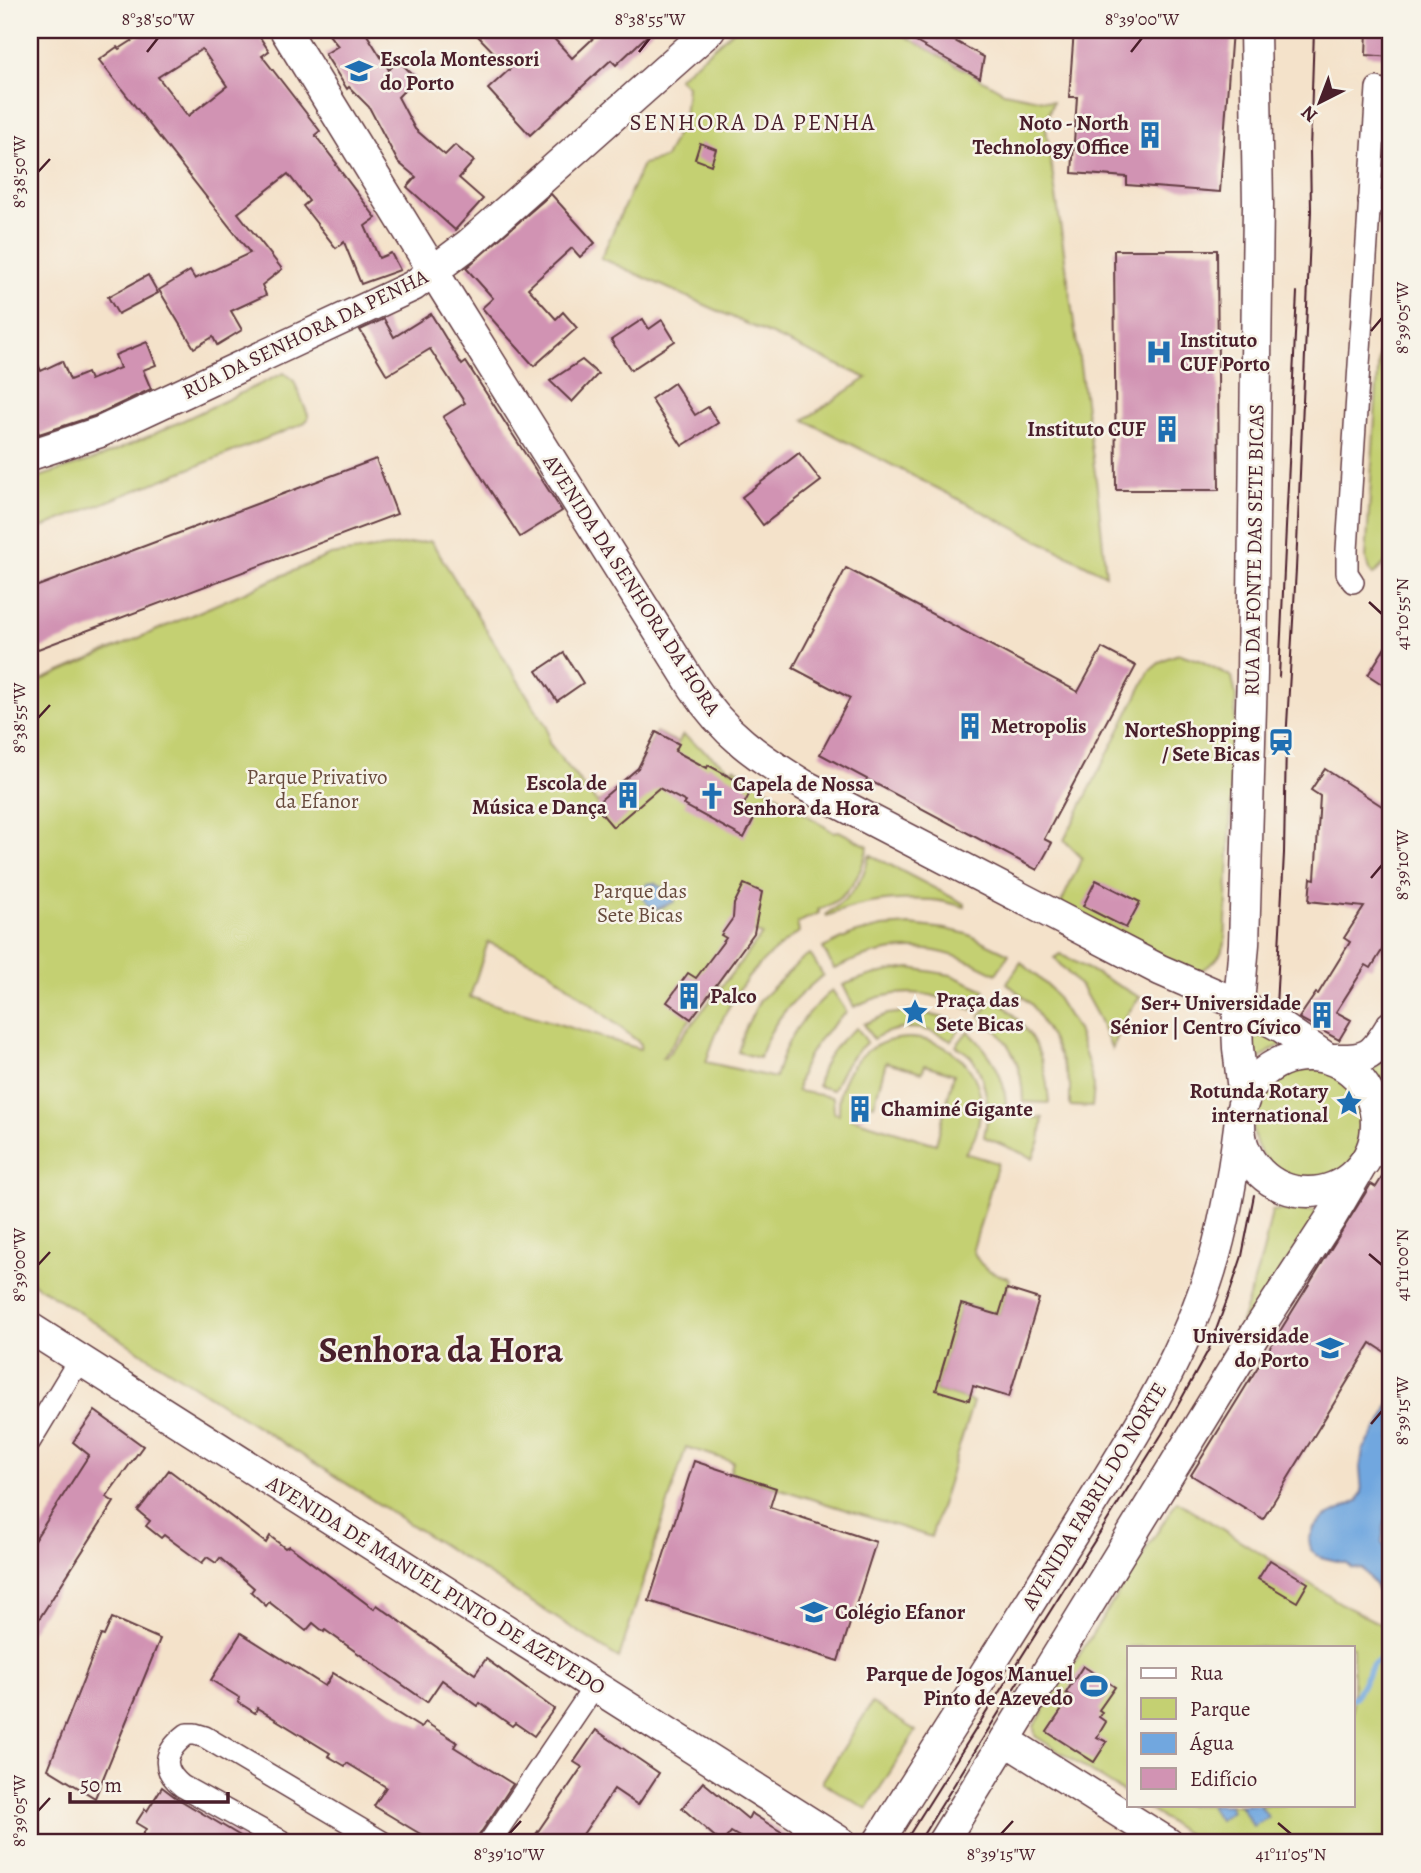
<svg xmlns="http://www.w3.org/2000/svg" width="1421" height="1873" font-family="Alegreya,serif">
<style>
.green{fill:#c4d072;stroke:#87784e;stroke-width:2;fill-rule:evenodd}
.water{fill:#71a7df;stroke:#5e6385;stroke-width:2}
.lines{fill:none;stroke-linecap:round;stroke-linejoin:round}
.stream{stroke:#71a7df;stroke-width:6}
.building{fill:#d193b3;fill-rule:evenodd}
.street-casing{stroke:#643c43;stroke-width:24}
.secondary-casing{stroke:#643c43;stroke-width:33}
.street{stroke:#fff;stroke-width:21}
.secondary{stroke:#fff;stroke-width:30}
.tram{stroke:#4a1f2b;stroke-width:2}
.ticks{fill:none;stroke:#4a1f2b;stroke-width:2.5}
.labels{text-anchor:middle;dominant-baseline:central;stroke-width:5;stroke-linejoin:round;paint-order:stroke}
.poi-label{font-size:21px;font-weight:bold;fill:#4a1f2b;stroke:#f7f3e8;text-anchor:start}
.street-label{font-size:21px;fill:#4a1f2b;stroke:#f7f3e8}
.park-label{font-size:21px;fill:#684b3d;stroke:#f7f3e8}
.neighbourhood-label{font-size:23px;letter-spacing:2px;fill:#4a1f2b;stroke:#f7f3e8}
.town-label{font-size:35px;font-weight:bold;fill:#4a1f2b;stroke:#f7f3e8}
.neatline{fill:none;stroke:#4a1f2b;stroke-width:2.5}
.ticks-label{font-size:18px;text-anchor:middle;fill:#4a1f2b}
</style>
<rect width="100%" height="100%" fill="#f7f3e8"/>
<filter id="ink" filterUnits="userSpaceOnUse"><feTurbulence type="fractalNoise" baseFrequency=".0143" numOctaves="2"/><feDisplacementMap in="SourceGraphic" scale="14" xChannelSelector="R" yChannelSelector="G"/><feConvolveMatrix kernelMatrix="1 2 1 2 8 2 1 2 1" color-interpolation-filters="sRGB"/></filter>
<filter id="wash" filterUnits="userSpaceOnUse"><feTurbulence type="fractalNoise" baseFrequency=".00686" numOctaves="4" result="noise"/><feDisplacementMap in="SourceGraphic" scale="28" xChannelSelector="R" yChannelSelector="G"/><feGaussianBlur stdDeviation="1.57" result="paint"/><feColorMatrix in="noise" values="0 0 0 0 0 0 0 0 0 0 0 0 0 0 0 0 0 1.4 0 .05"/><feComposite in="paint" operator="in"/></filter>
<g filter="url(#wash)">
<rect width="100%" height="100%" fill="#f4e2ca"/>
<!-- green -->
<g class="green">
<polygon points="734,30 894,30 1004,92 1053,102 1045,123 1059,216 1097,487 1106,575 804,420 867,378 601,258 643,164 665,158 684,118 687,86 678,78"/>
<polygon points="1391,235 1391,557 1373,575 1369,570 1366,558 1386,246"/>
<polygon points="284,373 294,381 308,415 308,419 303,424 30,532 30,480 101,457 152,435"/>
<path d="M431 541 547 727 549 743 597 803 634 776 656 732 678 743 683 735 731 770 734 767 833 832 839 831 868 846C861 876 849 899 818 910L819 913 797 923 799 932C746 969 726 1001 706 1062L775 1078C786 1037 801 1019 832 990L847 1012C821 1035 802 1055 797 1091L833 1097 834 1113 839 1114C839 1108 839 1100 840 1093 854 1033 927 1020 966 1064 977 1078 983 1096 980 1114 977 1133 976 1138 965 1153L998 1163 973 1249C979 1269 992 1272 1010 1279L999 1315 961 1304 936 1390 973 1402 931 1537 730 1473 733 1462 686 1447 619 1658 30 1281V685L330 555ZM754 932 762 935 665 1058H662ZM488 942 547 969 641 1044 640 1049 470 997ZM886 1062 922 1072 925 1065 954 1074 936 1144 851 1118 852 1105 858 1100 874 1105Z"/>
<path d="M1180 654 1201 661 1232 677 1236 696 1225 944C1220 959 1210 968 1195 972L1060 905 1082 858 1064 840 1149 672C1159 662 1166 657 1180 654Z"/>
<path d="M871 855 965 904V907C954 904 943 901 932 900 897 898 859 902 827 916L826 914C849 899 863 883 869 856L871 857Z"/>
<path d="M910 925 946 929 967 934 1009 954 996 974C940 943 892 940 834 969L823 948 853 934 882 927Z"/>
<path d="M810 954 823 975C792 1001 773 1018 759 1058L738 1052 746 1027 760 1000 803 958Z"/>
<polygon points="1060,954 1140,997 1128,1013 1112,1049 1099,1019 1082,988 1054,958"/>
<polygon points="1021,962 1052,990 1077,1030 1087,1060 1094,1086 1092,1107 1070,1106 1070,1085 1063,1064 1054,1043 1032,1005 1007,983"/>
<path d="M910 968 951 975 985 990 971 1010C933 990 893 987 854 1007L843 985C865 976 886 971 910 968Z"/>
<path d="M995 997C1033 1031 1045 1052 1049 1103L1023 1102C1023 1064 1010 1039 980 1016Z"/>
<path d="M915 1011 952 1020 962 1026 951 1041C944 1037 937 1033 930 1031 912 1025 889 1029 873 1039L864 1024 888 1014Z"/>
<polygon points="1268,1025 1284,1044 1273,1049 1253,1064 1243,1052"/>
<path d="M857 1028 867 1042C849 1058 842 1068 833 1090L818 1086C821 1061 837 1041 857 1028Z"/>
<path d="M968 1031C991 1053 1006 1076 1006 1108H988C986 1092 982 1070 971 1057 967 1053 961 1049 956 1046Z"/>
<path d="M1388 1053 1391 1055V1113L1388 1118C1387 1099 1380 1087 1368 1072L1379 1065Z"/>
<circle cx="1309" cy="1124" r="56"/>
<polygon points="988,1114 1043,1118 1040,1141 1033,1158 984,1137"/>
<polygon points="1285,1210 1321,1211 1236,1338 1263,1253 1272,1211"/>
<polygon points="1177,1501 1347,1607 1384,1626 1391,1618 1391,1843 1201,1843 1142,1805 1353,1805 1353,1647 1129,1647 1129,1796 1035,1736 1034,1726"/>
<polygon points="872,1703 916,1731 867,1809 822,1782"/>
</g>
<!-- water -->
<g class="water">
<path d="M654 883 671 893 675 900 674 902 657 909C649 907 643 901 642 892L647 884Z"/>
<polygon points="1391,1397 1391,1500 1384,1527 1382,1543 1387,1550 1391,1553 1391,1612 1387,1610 1375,1585 1362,1569 1352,1568 1346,1563 1320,1557 1311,1550 1309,1540 1314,1528 1325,1517 1358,1501 1362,1493 1360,1468 1363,1450 1385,1416"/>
<polygon points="1209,1805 1229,1805 1232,1811 1219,1820"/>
<polygon points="1240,1805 1260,1805 1268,1817 1253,1826"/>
</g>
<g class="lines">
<!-- stream -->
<polyline class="stream" points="1353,1698 1356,1696 1373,1664 1391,1653"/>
</g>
<g id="blocks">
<!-- building -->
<g class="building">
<path d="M149 30H255L269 51 262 56 320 131 315 135 337 164 336 165 376 218 365 226 379 258 391 253 400 270 361 284 344 242 336 248 303 206 309 201 288 174 238 213 282 269 262 285 266 295 231 311 242 330 217 345 213 337 194 348 159 290 190 271 195 279 250 253 99 60 117 47 119 49ZM202 49 227 86 188 116 158 77Z"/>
<polygon points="325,30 364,30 389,70 398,60 416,78 398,97 415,129 445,155 455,145 474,161 459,178 483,199 455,230 407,187 416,177 398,162 369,107 349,87 347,89 325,54 338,46"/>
<polygon points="472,30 546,30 572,58 602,30 653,30 616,65 611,60 530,135 488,89 510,69"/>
<polygon points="917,30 954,30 953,40 984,57 980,78 916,42"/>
<polygon points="1074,30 1232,30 1220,192 1127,185 1127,177 1072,173 1077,97 1069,97"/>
<polygon points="1367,30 1391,30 1391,57 1366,55"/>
<polygon points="700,143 716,149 711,165 695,159"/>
<polygon points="551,194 595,243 580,257 572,248 528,288 556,319 563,312 577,328 534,366 482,308 493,298 466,268"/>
<polygon points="1114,250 1217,250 1219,490 1116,490"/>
<polygon points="148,275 158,293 118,314 108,297"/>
<polygon points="431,314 462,365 466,362 562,511 520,537 443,417 465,403 430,349 387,375 360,330 384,319 394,337"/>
<polygon points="643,319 649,329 662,320 675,341 631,370 611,340"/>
<polygon points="147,342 156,365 143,370 151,389 94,416 39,434 30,414 30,348 41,371 62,361 70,380 87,373 90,380 120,368 115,355"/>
<polygon points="582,360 598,374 572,402 550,381"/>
<polygon points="674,383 695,415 708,407 718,423 682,446 651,399"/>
<polygon points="799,453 821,481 763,525 742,497"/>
<polygon points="376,459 397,514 30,652 30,589"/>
<polygon points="846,568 1078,692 1102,648 1136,666 1044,839 1052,843 1037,870 820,754 850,698 793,668"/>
<polygon points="1391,638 1391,690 1368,675"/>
<polygon points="564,653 583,683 557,701 537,671"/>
<polygon points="656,732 679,744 675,751 707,768 708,765 752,789 743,806 757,813 744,838 684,805 686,802 659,788 613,827 596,807 599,805 597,803 638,768"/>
<polygon points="1325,769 1391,812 1391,936 1371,968 1366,965 1336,1012 1351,1020 1339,1040 1299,1018 1316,993 1318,994 1350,942 1344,938 1364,907 1309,901 1311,878 1315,879 1320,796 1311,790"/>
<polygon points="1096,880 1140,902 1126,928 1083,906"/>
<polygon points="744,884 762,892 754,933 691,1019 667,1002 688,973 696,978 726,938 721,935 733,918 734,904"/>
<circle cx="860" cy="1110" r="8"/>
<polygon points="1391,1163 1391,1356 1371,1343 1263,1519 1191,1475 1371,1184 1376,1187"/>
<polygon points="1007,1289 1039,1299 1009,1397 973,1386 969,1400 936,1390 961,1304 999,1315"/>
<polygon points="95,1411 143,1446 106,1497 114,1502 30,1633 30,1547 89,1455 73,1442"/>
<polygon points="694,1461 776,1488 770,1507 876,1542 838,1661 649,1601"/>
<polygon points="169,1470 266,1543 270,1536 285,1548 289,1546 374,1609 377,1605 475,1674 486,1659 554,1709 534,1736 515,1723 512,1726 480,1703 478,1706 442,1680 427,1702 325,1630 324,1632 313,1623 306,1631 269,1602 266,1606 251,1592 254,1588 220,1558 216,1563 207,1557 202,1563 164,1535 161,1538 146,1526 150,1521 138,1511"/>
<polygon points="1270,1560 1308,1583 1297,1602 1258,1579"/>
<polygon points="112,1618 160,1639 95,1798 48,1769 101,1635 104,1636"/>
<polygon points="241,1633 325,1686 333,1673 421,1728 425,1722 457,1742 454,1747 513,1784 474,1843 436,1843 412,1829 374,1806 386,1787 347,1763 345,1766 328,1756 330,1753 257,1708 255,1713 238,1702 240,1698 211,1680"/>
<polygon points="1083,1666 1115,1687 1099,1710 1102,1712 1099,1717 1106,1722 1097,1737 1107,1742 1094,1762 1047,1732 1071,1696 1066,1693"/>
<polygon points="596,1730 659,1773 638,1805 614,1789 577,1843 530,1843 582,1767 574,1762"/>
<polygon points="703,1782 748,1819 751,1813 799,1843 750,1843 731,1832 722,1843 682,1808"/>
<polygon points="162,1787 175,1797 252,1843 137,1843 146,1829 136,1823 145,1809 147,1811"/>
</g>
</g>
</g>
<g filter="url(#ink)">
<use href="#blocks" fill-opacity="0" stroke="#643c43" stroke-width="2"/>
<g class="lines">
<defs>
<g id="street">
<polyline points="1369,201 1391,202"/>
<polyline points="1353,582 1347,573 1347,550 1377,88"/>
<polyline points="30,1441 79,1360"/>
<path d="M285 1843 182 1786C159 1767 165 1751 187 1734H195L205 1737 384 1843"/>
<polyline points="489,1843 595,1686"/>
</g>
<g id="secondary">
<path d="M285 30 446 292 694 688C724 734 758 757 804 785L1160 970 1238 1004 1283 1028 1324 1056"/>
<polyline points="30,455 100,432 413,286 469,244 710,30"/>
<circle cx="1308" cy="1124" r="68"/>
<path d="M1334 1059C1368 1060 1373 1056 1391 1026"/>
<polyline points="1244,1099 1238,1048 1237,1027 1244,944 1252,674 1258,205 1255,30"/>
<polyline points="30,1328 842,1843"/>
<polyline points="1005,1740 1168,1843"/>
<path d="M878 1843C944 1736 1013 1631 1079 1524 1128 1446 1178 1368 1207 1281 1225 1228 1233 1174 1240 1119"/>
<polyline points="942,1843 1255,1334 1332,1216 1359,1170"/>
</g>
</defs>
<!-- street casing -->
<use href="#street" class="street-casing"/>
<!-- secondary casing -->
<use href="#secondary" class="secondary-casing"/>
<!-- street -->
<use href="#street" class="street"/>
<!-- secondary -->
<use href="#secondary" class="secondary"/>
<!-- tram -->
<g class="tram">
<polyline points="1279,677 1297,292"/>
<polyline points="1276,1007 1284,853 1286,742 1296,569 1311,211 1310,150 1314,30"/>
<polyline points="904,1843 1162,1434 1209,1349 1230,1292 1242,1256 1254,1195"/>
<polyline points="918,1843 1024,1672"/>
</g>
</g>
</g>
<!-- ticks -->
<path class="ticks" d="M147 52 158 38M639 52 650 38M1131 52 1142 38M38 172 50 159M1371 331 1382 318M1369 602 1382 614M38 718 50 705M1371 878 1382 865M1369 1254 1382 1265M38 1265 50 1252M1371 1424 1382 1411M38 1811 50 1798M1278 1823 1291 1834M509 1834 521 1821M1001 1834 1013 1821"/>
<!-- icons -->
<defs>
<symbol id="school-bare" viewBox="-9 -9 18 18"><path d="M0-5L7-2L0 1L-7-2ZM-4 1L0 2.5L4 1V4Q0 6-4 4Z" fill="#1f6fb2" stroke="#f7f3e8" stroke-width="2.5" paint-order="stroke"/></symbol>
<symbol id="building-bare" viewBox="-9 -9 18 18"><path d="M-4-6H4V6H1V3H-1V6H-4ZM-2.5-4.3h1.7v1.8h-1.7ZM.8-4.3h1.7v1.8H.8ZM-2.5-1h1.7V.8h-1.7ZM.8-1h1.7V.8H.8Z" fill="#1f6fb2" stroke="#f7f3e8" stroke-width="2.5" paint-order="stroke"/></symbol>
<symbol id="hospital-bare" viewBox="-9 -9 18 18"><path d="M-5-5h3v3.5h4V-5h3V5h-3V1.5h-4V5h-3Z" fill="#1f6fb2" stroke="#f7f3e8" stroke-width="2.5" paint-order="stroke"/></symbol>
<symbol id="station-bare" viewBox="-9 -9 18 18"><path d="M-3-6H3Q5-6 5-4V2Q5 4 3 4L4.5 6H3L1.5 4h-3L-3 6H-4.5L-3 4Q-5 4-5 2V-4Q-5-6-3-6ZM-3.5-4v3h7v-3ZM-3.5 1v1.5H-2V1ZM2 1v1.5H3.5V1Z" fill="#1f6fb2" stroke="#f7f3e8" stroke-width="2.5" paint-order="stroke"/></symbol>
<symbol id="church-bare" viewBox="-9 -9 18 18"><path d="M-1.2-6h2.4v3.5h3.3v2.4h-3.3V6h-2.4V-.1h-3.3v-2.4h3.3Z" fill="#1f6fb2" stroke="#f7f3e8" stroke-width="2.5" paint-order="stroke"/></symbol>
<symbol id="sight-bare" viewBox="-9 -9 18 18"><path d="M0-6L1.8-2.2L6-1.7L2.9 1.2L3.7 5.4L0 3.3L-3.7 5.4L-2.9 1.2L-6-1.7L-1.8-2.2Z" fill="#1f6fb2" stroke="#f7f3e8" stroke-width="2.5" paint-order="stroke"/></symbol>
<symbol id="university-bare" viewBox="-9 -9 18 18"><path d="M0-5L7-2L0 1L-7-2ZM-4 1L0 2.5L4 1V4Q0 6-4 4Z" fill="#1f6fb2" stroke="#f7f3e8" stroke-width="2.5" paint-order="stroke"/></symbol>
<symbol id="stadium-bare" viewBox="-9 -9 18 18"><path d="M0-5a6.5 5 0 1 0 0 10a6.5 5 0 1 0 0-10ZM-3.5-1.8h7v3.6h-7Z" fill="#1f6fb2" stroke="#f7f3e8" stroke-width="2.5" paint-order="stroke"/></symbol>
</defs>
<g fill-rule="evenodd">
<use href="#school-bare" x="340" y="52" width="38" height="38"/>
<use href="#building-bare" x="1131" y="116" width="38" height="38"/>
<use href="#hospital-bare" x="1140" y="333" width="38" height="38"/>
<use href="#building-bare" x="1148" y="410" width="38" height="38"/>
<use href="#building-bare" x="951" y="707" width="38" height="38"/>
<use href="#station-bare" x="1262" y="723" width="38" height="38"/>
<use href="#building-bare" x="609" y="776" width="38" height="38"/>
<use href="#church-bare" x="693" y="777" width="38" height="38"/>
<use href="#building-bare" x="670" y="977" width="38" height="38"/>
<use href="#sight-bare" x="896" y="993" width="38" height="38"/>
<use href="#building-bare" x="1303" y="996" width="38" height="38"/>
<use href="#sight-bare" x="1330" y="1084" width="38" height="38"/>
<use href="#building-bare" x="841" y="1090" width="38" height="38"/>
<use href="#university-bare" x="1311" y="1329" width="38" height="38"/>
<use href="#school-bare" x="795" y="1593" width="38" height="38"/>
<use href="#stadium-bare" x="1075" y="1667" width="38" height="38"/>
</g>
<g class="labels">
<!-- poi labels -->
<g class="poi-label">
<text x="380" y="59">Escola Montessori<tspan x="380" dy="24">do Porto</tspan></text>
<text x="1129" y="123" text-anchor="end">Noto - North<tspan x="1129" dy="24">Technology Office</tspan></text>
<text x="1180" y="340">Instituto<tspan x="1180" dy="24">CUF Porto</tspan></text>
<text x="1146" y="429" text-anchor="end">Instituto CUF</text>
<text x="991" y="726">Metropolis</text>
<text x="1260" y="730" text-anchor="end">NorteShopping<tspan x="1260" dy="24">/ Sete Bicas</tspan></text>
<text x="607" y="783" text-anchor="end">Escola de<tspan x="607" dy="24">Música e Dança</tspan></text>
<text x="733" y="784">Capela de Nossa<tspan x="733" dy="24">Senhora da Hora</tspan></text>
<text x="710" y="996">Palco</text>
<text x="936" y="1000">Praça das<tspan x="936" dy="24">Sete Bicas</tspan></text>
<text x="1301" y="1003" text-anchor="end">Ser+ Universidade<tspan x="1301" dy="24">Sénior | Centro Cívico</tspan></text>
<text x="1328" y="1091" text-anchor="end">Rotunda Rotary<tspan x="1328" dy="24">international</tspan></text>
<text x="881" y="1109">Chaminé Gigante</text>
<text x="1309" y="1336" text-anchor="end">Universidade<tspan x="1309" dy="24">do Porto</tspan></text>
<text x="835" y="1612">Colégio Efanor</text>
<text x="1073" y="1674" text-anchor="end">Parque de Jogos Manuel<tspan x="1073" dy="24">Pinto de Azevedo</tspan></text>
</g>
<!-- street labels -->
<g class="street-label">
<text transform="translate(305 334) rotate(-26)">RUA DA SENHORA DA PENHA</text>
<text transform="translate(1254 550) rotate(-89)">RUA DA FONTE DAS SETE BICAS</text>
<text transform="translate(632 585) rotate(57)">AVENIDA DA SENHORA DA HORA</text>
<text transform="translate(1094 1496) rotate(-59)">AVENIDA FABRIL DO NORTE</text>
<text transform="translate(436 1585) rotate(32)">AVENIDA DE MANUEL PINTO DE AZEVEDO</text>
</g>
<!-- park labels -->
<g class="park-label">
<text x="317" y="777">Parque Privativo<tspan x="317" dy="24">da Efanor</tspan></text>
<text x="640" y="891">Parque das<tspan x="640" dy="24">Sete Bicas</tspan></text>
</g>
<!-- neighbourhood labels -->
<g class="neighbourhood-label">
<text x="753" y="122">SENHORA DA PENHA</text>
</g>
<!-- town labels -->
<g class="town-label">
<text x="441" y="1350">Senhora da Hora</text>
</g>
</g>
<!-- margin -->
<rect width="1421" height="1873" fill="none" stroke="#f7f3e8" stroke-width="77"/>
<!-- legend -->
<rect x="1127" y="1646" width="228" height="161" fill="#f7f3e8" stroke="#b29e9c" stroke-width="2"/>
<rect x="1141" y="1668" width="35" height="10" fill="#ffffff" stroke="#b29e9c" stroke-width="2"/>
<text x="1190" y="1680" font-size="21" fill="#4a1f2b">Rua</text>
<rect x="1141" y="1698" width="35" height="21" fill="#c4d072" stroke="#b29e9c" stroke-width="2"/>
<text x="1190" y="1716" font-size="21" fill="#4a1f2b">Parque</text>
<rect x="1141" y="1733" width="35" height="21" fill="#71a7df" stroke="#b29e9c" stroke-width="2"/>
<text x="1190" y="1750" font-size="21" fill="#4a1f2b">Água</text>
<rect x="1141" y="1768" width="35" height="21" fill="#d193b3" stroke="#b29e9c" stroke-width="2"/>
<text x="1190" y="1786" font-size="21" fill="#4a1f2b">Edifício</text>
<!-- north arrow -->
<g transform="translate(1320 102) rotate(222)" stroke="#f7f3e8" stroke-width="5" paint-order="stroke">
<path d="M0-5L12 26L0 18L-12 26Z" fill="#4a1f2b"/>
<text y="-10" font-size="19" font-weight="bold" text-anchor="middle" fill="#4a1f2b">N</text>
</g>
<!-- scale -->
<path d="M70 1792v10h158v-10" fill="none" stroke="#4a1f2b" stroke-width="3.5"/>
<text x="80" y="1792" font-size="21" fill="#4a1f2b" stroke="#f7f3e8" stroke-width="5" paint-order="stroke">50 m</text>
<rect x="38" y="38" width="1344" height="1796" class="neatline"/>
<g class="ticks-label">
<text x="158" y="25">8°38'50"W</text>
<text x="650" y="25">8°38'55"W</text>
<text x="1142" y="25">8°39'00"W</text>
<text transform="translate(19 172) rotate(-90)" y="6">8°38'50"W</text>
<text transform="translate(1402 318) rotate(-90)" y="6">8°39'05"W</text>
<text transform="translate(1402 614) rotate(-90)" y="6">41°10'55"N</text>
<text transform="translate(19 718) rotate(-90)" y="6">8°38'55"W</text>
<text transform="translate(1402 865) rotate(-90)" y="6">8°39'10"W</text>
<text transform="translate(19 1265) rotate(-90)" y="6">8°39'00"W</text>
<text transform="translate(1402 1265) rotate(-90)" y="6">41°11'00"N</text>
<text transform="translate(1402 1411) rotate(-90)" y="6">8°39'15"W</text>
<text transform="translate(19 1811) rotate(-90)" y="6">8°39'05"W</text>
<text x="509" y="1860">8°39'10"W</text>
<text x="1001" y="1860">8°39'15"W</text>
<text x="1291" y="1860">41°11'05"N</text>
</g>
</svg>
